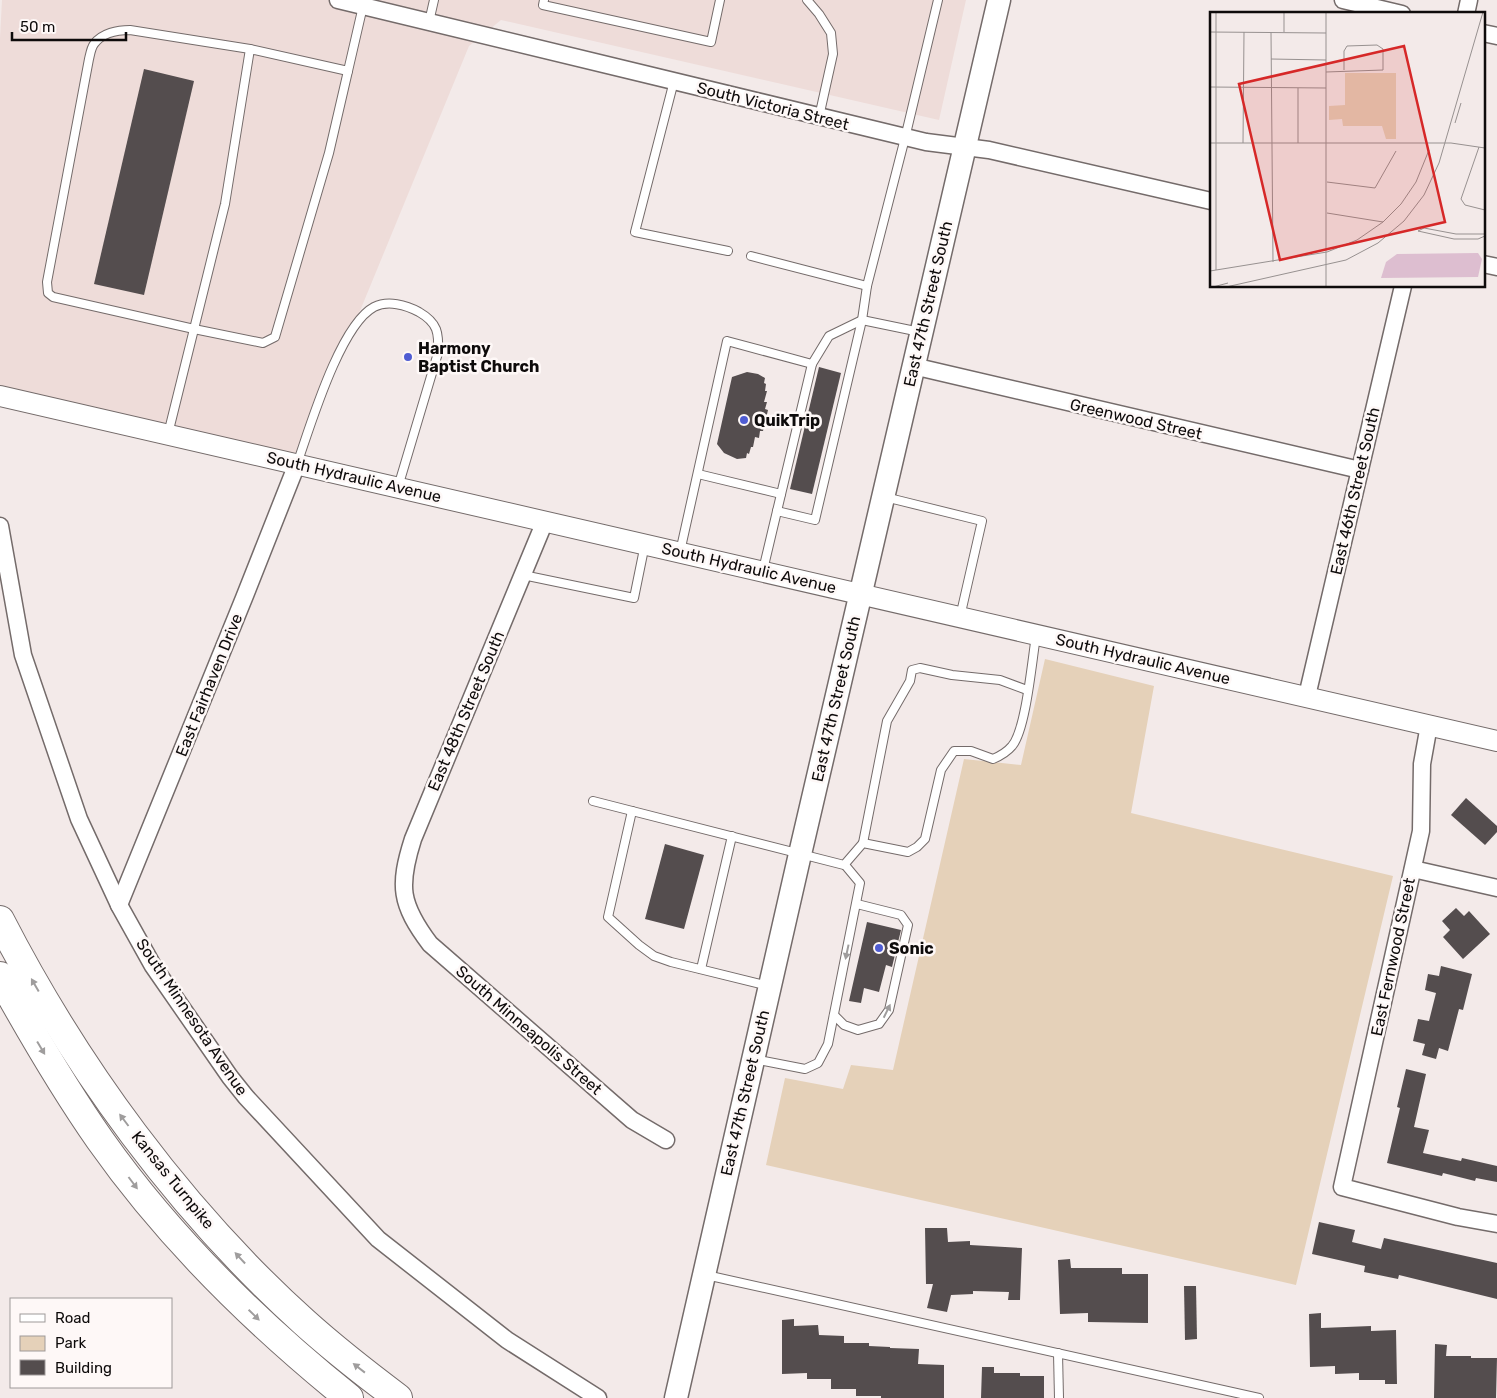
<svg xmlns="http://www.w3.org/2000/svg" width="1497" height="1398" font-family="Rubik,sans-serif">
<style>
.built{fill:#eedcd9}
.green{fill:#e5d1b9}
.building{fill:#544d4e}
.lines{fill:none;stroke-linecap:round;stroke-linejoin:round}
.service-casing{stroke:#746b6a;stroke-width:10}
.minor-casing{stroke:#746b6a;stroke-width:19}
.tertiary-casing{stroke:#746b6a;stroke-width:22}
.secondary-casing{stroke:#746b6a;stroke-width:25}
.motorway-casing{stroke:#746b6a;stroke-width:30}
.service{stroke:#fff;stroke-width:8}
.minor{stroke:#fff;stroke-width:16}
.tertiary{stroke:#fff;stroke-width:20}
.secondary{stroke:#fff;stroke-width:22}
.motorway{stroke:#fff;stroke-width:28}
.oneway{fill:#9f9d9d}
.poi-dot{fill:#4f5cd2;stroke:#fef8f7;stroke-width:2}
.labels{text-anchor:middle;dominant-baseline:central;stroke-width:5;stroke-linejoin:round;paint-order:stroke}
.street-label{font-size:16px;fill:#0e0b0b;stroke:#fef8f7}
.poi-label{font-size:16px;font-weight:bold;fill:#0e0b0b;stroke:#fef8f7;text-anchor:start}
.inset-road{fill:none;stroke:#979190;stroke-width:1}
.view{fill:#d62828;fill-opacity:0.15;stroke:#d62828;stroke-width:2.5}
.inset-edge{fill:none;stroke:#0e0b0b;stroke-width:2.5}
</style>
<rect width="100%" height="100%" fill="#f3eae9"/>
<!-- built -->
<polygon class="built" points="2,0 966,0 939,120 501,20 469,46 297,464 0,396 0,38"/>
<!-- green -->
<polygon class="green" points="1045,659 1154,686 1131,813 1393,876 1296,1285 766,1165 785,1078 843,1089 851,1065 893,1070 964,759 1021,765"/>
<!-- building -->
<g class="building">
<polygon points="144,69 194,81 144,295 94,284"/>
<polygon points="819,367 841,373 812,494 790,489"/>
<polygon points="747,372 758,374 765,378 764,383 766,384 765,391 767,391 764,402 767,402 765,409 768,410 763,431 760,431 759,438 755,437 753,447 751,447 749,454 747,453 746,458 737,459 724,453 717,444 732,377"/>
<polygon points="1466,798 1497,826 1497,832 1485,845 1451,815"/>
<polygon points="665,844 704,855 684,929 645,919"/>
<polygon points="1456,908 1464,916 1469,911 1490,934 1463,959 1443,937 1450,930 1442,921"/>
<polygon points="867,922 901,930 892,967 886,965 879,992 864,988 861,1003 849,1001"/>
<polygon points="1441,966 1472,974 1463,1010 1459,1009 1448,1051 1439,1048 1436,1059 1422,1055 1425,1044 1413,1041 1418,1019 1429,1021 1436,993 1425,990 1428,974 1439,976"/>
<polygon points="1406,1069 1426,1074 1414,1127 1429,1130 1423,1153 1461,1161 1462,1158 1497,1166 1497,1182 1476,1178 1475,1181 1443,1173 1442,1176 1387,1163 1400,1108 1397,1107"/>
<polygon points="1319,1222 1355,1230 1352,1242 1381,1249 1384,1238 1497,1263 1497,1299 1399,1275 1398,1279 1364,1272 1365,1266 1312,1254"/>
<polygon points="925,1228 947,1228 948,1242 970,1241 970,1245 1022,1248 1020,1300 1008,1300 1009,1292 973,1291 973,1294 951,1295 947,1312 927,1308 933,1284 926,1284"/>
<polygon points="1070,1259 1071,1268 1122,1268 1122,1274 1148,1274 1148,1323 1088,1322 1088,1313 1060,1314 1058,1260"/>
<polygon points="1184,1286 1196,1286 1197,1339 1185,1340"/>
<polygon points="1321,1313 1321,1328 1371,1326 1371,1331 1396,1330 1397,1384 1385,1384 1385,1380 1359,1380 1359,1373 1335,1374 1335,1366 1310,1367 1309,1314"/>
<polygon points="794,1319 794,1326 818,1325 819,1335 844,1336 844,1343 869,1343 869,1346 890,1347 890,1348 919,1349 918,1364 944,1365 944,1398 881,1398 881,1396 856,1396 856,1389 831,1389 831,1379 807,1379 807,1373 782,1374 782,1320"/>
<polygon points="1435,1344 1447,1345 1446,1356 1471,1356 1471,1358 1497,1358 1496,1398 1434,1398"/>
<polygon points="982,1367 994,1367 994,1373 1020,1373 1020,1376 1044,1376 1044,1398 981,1398"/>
</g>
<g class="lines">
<defs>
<g id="service">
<polyline points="544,0 543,5 711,42 720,0"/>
<polyline points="807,0 819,14 831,33 833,54 819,117"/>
<polyline points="429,22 434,0"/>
<path d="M250 49 130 30C118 30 102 33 94 44 91 48 90 55 89 59L47 282 48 293 53 297 194 329 263 343 275 337 329 153 348 71"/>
<polyline points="674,81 635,232 728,251"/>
<polyline points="751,256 867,286"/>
<polyline points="812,364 829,336 862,320 920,332"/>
<polyline points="168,434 225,204 250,49 348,71 363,6"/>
<path d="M297 464C310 427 340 325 374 307 388 300 406 305 419 312 438 323 439 333 438 353L398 487"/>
<polyline points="698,474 781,494"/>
<polyline points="885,497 982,521 960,617"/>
<polyline points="777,511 815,520 862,320 867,286 905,138 938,0"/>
<polyline points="680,552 727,341 812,364 763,570"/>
<polyline points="523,575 634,598 645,544"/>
<path d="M593 801 844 865 863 843 908 852 917 847 925 839 941 770 954 751H971L993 759C1000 756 1007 752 1012 746 1026 730 1032 660 1036 636"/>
<polyline points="632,811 608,917 639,945 654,956 671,962 769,986"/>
<polyline points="863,843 887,721 910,681 912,670 920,668 952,675 1000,680 1027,690"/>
<polyline points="701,969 732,836"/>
<polyline points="834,1015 844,1025 858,1030 879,1024 889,1010 908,925 901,915 857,904"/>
<polyline points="754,1059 805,1069 818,1063 828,1044 860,883 845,865"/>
<polyline points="706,1275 1259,1398"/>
<polyline points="1058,1353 1059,1398"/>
</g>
<g id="minor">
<polyline points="338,0 926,142 989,150 1211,201"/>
<polyline points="1343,0 1402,14"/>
<polyline points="1466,14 1469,0"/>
<polyline points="1483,33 1497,36"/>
<polyline points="1483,264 1497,267"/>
<polyline points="913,366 1360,470"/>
<path d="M545 521 413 839C398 886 400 904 430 944L632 1120 666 1140"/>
<polyline points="0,526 23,655 79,819 119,905 153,966 230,1077 246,1097 378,1239 507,1340 598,1398"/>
<polyline points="1307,696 1403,286"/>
<polyline points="1429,725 1422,764 1421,831 1342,1187 1458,1217 1497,1224"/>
<polyline points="1413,869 1497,888"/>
<polyline points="119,905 244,598 297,464"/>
</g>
<polyline id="tertiary" points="0,396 1497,741"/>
<polyline id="secondary" points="676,1398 800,854 999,0"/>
<g id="motorway">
<path d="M0 920C76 1068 180 1210 304 1322 334 1349 366 1374 398 1398"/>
<path d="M0 976C31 1032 63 1087 100 1140 169 1238 256 1323 349 1398"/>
</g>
</defs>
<!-- service casing -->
<use href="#service" class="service-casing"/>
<!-- minor casing -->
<use href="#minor" class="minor-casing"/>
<!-- tertiary casing -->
<use href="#tertiary" class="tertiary-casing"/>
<!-- secondary casing -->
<use href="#secondary" class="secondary-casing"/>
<!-- motorway casing -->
<use href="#motorway" class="motorway-casing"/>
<!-- service -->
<use href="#service" class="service"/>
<!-- minor -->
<use href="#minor" class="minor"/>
<!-- tertiary -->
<use href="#tertiary" class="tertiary"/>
<!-- secondary -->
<use href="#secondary" class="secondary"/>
<!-- motorway -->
<use href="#motorway" class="motorway"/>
</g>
<!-- one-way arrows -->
<defs><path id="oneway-solid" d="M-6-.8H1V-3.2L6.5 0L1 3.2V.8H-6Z" transform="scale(1.25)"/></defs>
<g class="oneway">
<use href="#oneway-solid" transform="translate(847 952) rotate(102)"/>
<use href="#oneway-solid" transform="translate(35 985) rotate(-120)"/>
<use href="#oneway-solid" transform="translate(887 1011) rotate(-64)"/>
<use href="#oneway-solid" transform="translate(41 1048) rotate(59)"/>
<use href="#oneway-solid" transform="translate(124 1120) rotate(-127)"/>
<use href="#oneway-solid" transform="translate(133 1183) rotate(53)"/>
<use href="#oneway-solid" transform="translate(240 1258) rotate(-133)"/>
<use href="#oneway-solid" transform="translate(254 1315) rotate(44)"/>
<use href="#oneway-solid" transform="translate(359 1368) rotate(-142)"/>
</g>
<!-- markers -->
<g class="poi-dot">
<circle cx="408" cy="357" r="5"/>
<circle cx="744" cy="420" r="5"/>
<circle cx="879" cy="948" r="5"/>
</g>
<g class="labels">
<!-- street labels -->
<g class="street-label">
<text transform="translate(773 106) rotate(14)">South Victoria Street</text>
<text transform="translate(928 304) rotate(-77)">East 47th Street South</text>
<text transform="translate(1136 419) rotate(13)">Greenwood Street</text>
<text transform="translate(354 477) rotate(13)">South Hydraulic Avenue</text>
<text transform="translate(1355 491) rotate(-77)">East 46th Street South</text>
<text transform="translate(749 568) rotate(13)">South Hydraulic Avenue</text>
<text transform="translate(1143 659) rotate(13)">South Hydraulic Avenue</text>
<text transform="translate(209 685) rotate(-68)">East Fairhaven Drive</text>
<text transform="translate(836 699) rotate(-77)">East 47th Street South</text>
<text transform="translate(466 711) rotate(-67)">East 48th Street South</text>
<text transform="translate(1393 957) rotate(-78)">East Fernwood Street</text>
<text transform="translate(192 1017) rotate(56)">South Minnesota Avenue</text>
<text transform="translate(529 1030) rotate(41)">South Minneapolis Street</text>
<text transform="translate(745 1093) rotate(-77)">East 47th Street South</text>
<text transform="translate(173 1180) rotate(51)">Kansas Turnpike</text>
</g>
<!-- poi labels -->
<g class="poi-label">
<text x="418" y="348">Harmony<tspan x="418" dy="18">Baptist Church</tspan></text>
<text x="754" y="420">QuikTrip</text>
<text x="889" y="948">Sonic</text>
</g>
</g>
<!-- overview -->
<g transform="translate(1210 12)">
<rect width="275" height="275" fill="#f3eae9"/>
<path d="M135 61H186V127H176L172 114H133L132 107 119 108V94L135 93Z" fill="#e5d1b9"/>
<path d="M268 241 272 247 268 265 171 266 176 250 187 242Z" fill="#ddbed0"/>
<path class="inset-road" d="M6 0V258M74 0V20M116 0V275M0 20 116 21M61 20 63 250M61 47 116 48M116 60 173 58V37L167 33 137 34 134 39V58M0 75 116 76M245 111 251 91M0 131H241L275 136M33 131 34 20M88 131V76M269 135 251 187 255 193 275 198M117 170 165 176 186 139M117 201 173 210M275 222H246L214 216 208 219 244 227H268L275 224M0 259 117 240 147 228 173 210 191 192 206 170 219 138M3 275 18 271M16 275 136 248 168 231 194 209 214 183 229 151 273 0"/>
<path class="view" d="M194 34 235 210 70 248 29 72Z"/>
<rect width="275" height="275" class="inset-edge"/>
</g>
<!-- legend -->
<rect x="10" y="1298" width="162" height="90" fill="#fef8f7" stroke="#9e9999"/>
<rect x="20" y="1314" width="25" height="8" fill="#ffffff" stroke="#9e9999"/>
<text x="55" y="1323" font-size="15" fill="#0e0b0b">Road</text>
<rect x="20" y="1336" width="25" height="15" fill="#e5d1b9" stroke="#9e9999"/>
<text x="55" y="1348" font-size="15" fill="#0e0b0b">Park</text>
<rect x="20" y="1360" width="25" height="15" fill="#544d4e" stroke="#9e9999"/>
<text x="55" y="1373" font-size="15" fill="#0e0b0b">Building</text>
<!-- scale -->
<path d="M12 32v8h114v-8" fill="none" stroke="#0e0b0b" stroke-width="2.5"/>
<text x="20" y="32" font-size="15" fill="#0e0b0b" stroke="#fef8f7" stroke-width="4" paint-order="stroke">50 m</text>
</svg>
